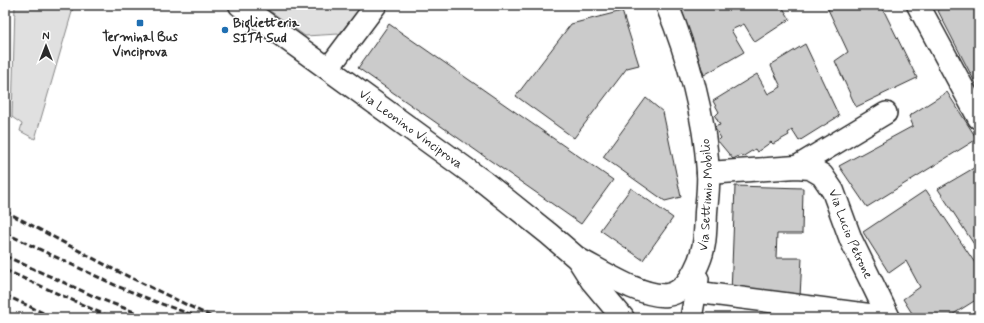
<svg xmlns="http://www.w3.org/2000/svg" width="984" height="323" font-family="Mynerve,sans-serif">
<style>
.green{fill:#e0e0e0;stroke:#868686}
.building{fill:#cbcbcb;stroke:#2b2b2b}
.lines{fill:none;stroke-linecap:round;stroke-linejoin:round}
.street-casing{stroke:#2b2b2b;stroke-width:24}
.secondary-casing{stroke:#2b2b2b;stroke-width:25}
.street{stroke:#fff;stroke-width:21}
.secondary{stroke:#fff;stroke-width:22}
.rail{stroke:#2b2b2b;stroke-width:3;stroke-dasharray:6 3;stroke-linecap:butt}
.poi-dot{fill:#1f6fb2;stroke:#fff;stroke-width:1.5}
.labels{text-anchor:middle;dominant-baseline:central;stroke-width:3;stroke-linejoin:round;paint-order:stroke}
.poi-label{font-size:13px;font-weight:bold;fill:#2b2b2b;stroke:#fff;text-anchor:start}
.street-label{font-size:13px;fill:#2b2b2b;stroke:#fff}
</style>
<rect width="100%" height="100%" fill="#fff"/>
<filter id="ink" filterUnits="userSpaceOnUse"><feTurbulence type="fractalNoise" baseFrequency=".025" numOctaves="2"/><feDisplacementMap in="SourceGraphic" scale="8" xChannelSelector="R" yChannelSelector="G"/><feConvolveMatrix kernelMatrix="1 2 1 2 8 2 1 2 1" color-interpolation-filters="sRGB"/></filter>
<g filter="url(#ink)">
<!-- green -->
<g class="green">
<polygon points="15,5 74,5 35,139 20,131 22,124 12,117"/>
<polygon points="262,5 363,5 339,34 305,36"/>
</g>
<!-- building -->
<g class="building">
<polygon points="680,5 781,5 790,19 755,42 744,24 731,30 744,52 704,75"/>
<polygon points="826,5 881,5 917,78 856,107 835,61 848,52"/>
<polygon points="935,5 979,5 979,90"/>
<polygon points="622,11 639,65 627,68 574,138 516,96 571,24"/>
<polygon points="389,24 613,180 581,224 358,68"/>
<polygon points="805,44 839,116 799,141 792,130 788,133 789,135 773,144 771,142 757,152 755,149 742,157 741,155 733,159 718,141 721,138 714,127 720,125 715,116 719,112 713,101 757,74 768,94 781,87 771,66 772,64"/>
<polygon points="947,92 977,139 867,207 839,166 913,126 909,116"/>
<polygon points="646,98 663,112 681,197 665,201 603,157"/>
<polygon points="979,165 979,252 938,189"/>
<polygon points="735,186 803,188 802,234 777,234 776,258 802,258 800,297 731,294"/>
<polygon points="631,188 673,218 643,260 600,230"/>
<polygon points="926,190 979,269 979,298 947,318 915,318 903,299 920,287 906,261 889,273 863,232"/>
</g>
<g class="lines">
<defs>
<g id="street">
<polyline points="328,69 376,5"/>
<polyline points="796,167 886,113"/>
<polyline points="696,292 888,317"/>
<polyline points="691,318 698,279"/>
</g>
<g id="secondary">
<path id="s1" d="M240 5 484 182 549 234 578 259 592 281 623 318"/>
<polyline points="918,5 979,118"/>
<path id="s2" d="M708 173 796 167 810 168 822 175 833 191 851 240 889 318"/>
<path id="s3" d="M578 259C600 270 642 298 667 295 681 293 689 282 695 270 706 249 705 235 706 212 707 199 709 185 708 172 705 117 688 56 667 5"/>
</g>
</defs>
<!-- street casing -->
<use href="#street" class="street-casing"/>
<!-- secondary casing -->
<use href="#secondary" class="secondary-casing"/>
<!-- street -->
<use href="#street" class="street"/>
<!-- secondary -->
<use href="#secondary" class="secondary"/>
<!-- rail -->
<g class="rail">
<polyline points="5,211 113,269 214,318"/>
<polyline points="5,233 117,286 159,303 201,318"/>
<polyline points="5,256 98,298 150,318"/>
<polyline points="5,270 112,318"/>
<polyline points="5,295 54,318"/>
<polyline points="5,315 11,318"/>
</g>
</g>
</g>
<!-- markers -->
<g class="poi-dot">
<rect x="136" y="19" width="8" height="8" rx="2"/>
<circle cx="225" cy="30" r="4"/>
</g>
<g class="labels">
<!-- poi labels -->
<g class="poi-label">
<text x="233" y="23">Biglietteria<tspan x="233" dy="15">SITA Sud</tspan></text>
<text x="140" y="37" text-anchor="middle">Terminal Bus<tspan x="140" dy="15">Vinciprova</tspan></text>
</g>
<!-- street labels -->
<g class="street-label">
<text stroke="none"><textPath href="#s1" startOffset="211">Via Leonino Vinciprova</textPath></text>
<text stroke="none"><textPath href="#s3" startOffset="213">Via Settimio Mobilio</textPath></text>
<text stroke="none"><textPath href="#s2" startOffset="182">Via Lucio Petrone</textPath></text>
</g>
</g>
<!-- margin -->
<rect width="984" height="323" fill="none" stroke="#fff" stroke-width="20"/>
<rect x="10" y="10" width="964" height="303" fill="none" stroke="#2b2b2b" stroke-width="1.5" filter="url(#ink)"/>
<!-- north arrow -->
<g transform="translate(46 46)" stroke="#ffffff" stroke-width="3" paint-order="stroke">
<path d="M0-3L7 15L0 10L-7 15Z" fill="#2b2b2b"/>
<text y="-6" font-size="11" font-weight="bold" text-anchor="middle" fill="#2b2b2b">N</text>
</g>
</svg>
